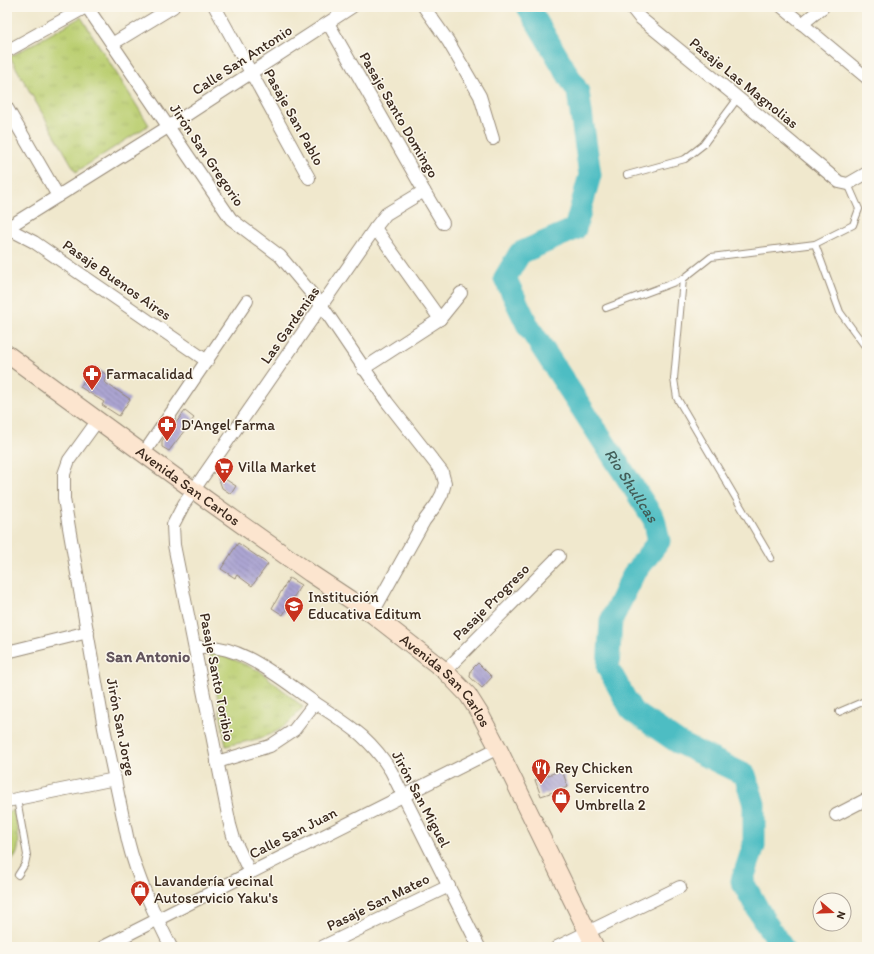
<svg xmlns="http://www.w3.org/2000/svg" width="874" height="954" font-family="Itim,sans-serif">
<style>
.park{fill:url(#park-tufts);stroke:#7b7c48}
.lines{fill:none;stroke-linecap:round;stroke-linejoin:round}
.river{stroke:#4ebdc3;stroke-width:23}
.building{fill:url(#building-back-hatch)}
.lane-casing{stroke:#968976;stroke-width:8}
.street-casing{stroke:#968976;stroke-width:14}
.secondary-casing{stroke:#968976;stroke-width:19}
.lane{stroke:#fff;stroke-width:6}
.street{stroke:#fff;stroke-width:12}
.secondary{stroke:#fce5cf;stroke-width:17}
.labels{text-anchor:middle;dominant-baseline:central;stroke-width:3;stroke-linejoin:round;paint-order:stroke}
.street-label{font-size:15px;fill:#3b2a1e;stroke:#fbf7ec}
.poi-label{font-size:15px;fill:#3b2a1e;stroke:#fbf7ec;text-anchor:start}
.water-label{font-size:16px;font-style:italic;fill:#425d58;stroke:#fbf7ec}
.neighbourhood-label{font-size:16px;font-weight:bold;fill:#63555d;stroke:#fbf7ec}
</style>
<defs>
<pattern id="park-tufts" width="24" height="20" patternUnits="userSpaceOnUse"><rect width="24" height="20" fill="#bbcf72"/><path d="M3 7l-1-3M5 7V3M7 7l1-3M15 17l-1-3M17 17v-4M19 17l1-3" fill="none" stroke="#a2b262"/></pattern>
<pattern id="building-back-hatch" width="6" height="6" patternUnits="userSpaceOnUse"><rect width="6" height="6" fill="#aca5d2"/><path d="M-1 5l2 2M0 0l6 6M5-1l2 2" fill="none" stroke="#8d87aa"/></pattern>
</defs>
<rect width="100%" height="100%" fill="#fbf7ec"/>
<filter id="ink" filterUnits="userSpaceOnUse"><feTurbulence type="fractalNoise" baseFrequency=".025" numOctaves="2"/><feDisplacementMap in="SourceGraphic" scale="8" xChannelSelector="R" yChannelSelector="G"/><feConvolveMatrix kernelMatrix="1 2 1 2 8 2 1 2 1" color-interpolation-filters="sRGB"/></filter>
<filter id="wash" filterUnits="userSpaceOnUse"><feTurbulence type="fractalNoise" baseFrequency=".012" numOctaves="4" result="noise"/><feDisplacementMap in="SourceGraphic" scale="16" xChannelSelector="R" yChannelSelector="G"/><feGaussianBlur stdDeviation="0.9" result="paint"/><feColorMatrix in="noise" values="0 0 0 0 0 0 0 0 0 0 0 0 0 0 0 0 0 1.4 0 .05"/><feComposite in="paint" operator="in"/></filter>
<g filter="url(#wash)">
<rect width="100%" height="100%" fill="#f0e8cd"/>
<!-- park -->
<g class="park">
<polygon points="81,17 149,125 76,172 10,57"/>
<path d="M209 649 260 671 303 707C295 716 286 727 275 732 260 740 242 742 226 746Z"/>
<path d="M14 810C17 826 26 855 7 864V812Z"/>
</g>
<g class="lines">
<!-- river -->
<path class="river" id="s1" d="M528 7 578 92 590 175 575 229 520 253 505 278 528 326 654 519 659 541 633 575 611 621 608 668 632 711 679 743 745 775 754 804V846L742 881 765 922 782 947"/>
</g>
<g id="blocks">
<!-- building -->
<g class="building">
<polygon points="94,366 108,376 104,382 130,399 119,416 102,405 104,402 80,387"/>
<polygon points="185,411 194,418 169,451 162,447 162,441"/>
<polygon points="217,474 236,486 231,494 222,488"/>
<polygon points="238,543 268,564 252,586 237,575 235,578 221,569"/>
<polygon points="289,578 301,585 283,615 272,608"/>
<polygon points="478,663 492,677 482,688 470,677 471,670"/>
<polygon points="562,770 568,787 541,796 535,780"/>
</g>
</g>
</g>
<g filter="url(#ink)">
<use href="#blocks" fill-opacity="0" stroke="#968976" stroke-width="1"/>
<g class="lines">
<defs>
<g id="lane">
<polyline points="627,175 685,159 703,145 738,98"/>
<polyline points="815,244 840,312 867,349"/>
<polyline points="683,279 674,379 677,398 771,558"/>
<polyline points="606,308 683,279 711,257 815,244 853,225 859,209 848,184"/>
<polyline points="839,712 867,700"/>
<polyline points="17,799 27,855 25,864 18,875"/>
</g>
<g id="street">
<polyline points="87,7 231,219 280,256 322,306 387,402 442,472 445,483 442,494 436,505 424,521 372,614"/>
<polyline points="215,7 309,178"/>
<polyline points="424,7 448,41 480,96 493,139"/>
<polyline points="631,7 639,17 738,98 839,182 848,184 867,173"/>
<polyline points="782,7 867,78"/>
<polyline points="328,23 424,191 443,223"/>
<polyline points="802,24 823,7"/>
<polyline points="112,44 173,7"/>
<polyline points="7,51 86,7"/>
<polyline points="7,108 58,196"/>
<polyline points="7,228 168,127 352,7"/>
<polyline points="7,228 34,242 207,361"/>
<polyline points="375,228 440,319"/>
<polyline points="363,369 440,319 461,293"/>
<path d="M98 420 69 460 64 474V499L104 728 128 841C137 878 154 913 171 947"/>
<polyline points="144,453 247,301"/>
<path d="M195 648C236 639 282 680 314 702 330 713 347 723 362 736 373 746 383 758 391 771L479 947"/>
<polyline points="7,652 88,632"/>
<polyline points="445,671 559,556"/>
<polyline points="217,762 270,746 294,730 315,703"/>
<polyline points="7,801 115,779"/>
<polyline points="836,815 867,799"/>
<polyline points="250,873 234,839 230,825 174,545 173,525 184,504 375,228 386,214 424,191"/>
<polyline points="103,947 498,748"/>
<polyline points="322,947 449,886"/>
<polyline points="557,947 680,887"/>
</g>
<g id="secondary">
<path id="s2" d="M7 354 207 500 310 573 372 614 445 671 468 695 480 714 498 748 595 947"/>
</g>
</defs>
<!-- lane casing -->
<use href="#lane" class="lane-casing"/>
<!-- street casing -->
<use href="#street" class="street-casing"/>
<!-- secondary casing -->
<use href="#secondary" class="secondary-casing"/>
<!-- lane -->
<use href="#lane" class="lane"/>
<!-- street -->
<use href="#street" class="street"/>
<!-- secondary -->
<use href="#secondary" class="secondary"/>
</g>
</g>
<!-- icons -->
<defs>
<symbol id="pharmacy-pin" viewBox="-11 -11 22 30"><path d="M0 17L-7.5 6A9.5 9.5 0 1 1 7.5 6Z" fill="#c8321e" stroke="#fbf7ec"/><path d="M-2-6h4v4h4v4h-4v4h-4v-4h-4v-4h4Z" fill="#fff"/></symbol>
<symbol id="supermarket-pin" viewBox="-11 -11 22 30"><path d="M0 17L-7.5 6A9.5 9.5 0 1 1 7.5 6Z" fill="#c8321e" stroke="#fbf7ec"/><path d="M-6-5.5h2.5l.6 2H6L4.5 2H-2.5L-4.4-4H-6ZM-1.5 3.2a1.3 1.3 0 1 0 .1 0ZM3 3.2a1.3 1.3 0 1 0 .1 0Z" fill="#fff"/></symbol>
<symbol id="school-pin" viewBox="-11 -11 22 30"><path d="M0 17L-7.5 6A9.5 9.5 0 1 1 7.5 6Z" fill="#c8321e" stroke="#fbf7ec"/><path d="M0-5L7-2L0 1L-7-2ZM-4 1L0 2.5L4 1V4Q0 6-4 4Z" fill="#fff"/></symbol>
<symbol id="restaurant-pin" viewBox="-11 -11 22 30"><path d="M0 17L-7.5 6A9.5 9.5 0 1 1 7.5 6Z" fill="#c8321e" stroke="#fbf7ec"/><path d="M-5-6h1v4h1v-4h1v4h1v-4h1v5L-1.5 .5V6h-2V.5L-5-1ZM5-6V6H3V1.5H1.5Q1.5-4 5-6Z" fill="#fff"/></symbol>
<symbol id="shop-pin" viewBox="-11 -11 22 30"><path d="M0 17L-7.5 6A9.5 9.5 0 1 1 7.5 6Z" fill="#c8321e" stroke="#fbf7ec"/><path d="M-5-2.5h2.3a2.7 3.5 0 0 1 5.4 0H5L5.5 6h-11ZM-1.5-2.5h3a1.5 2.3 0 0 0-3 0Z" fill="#fff"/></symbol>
</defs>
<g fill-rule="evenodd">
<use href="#pharmacy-pin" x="81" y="363" width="22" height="30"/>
<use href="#pharmacy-pin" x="156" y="414" width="22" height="30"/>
<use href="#supermarket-pin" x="213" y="456" width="22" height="30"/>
<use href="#school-pin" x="283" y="595" width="22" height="30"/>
<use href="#restaurant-pin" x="530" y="757" width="22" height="30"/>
<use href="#shop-pin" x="550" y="786" width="22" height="30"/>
<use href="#shop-pin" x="129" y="879" width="22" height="30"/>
</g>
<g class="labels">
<!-- street labels -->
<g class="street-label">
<text transform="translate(242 60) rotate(-33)">Calle San Antonio</text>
<text transform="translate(744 83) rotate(39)">Pasaje Las Magnolias</text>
<text transform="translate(399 115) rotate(60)">Pasaje Santo Domingo</text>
<text transform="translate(294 117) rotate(61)">Pasaje San Pablo</text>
<text transform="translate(207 155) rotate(56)">Jirón San Gregorio</text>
<text transform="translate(117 280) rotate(35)">Pasaje Buenos Aires</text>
<text transform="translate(290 325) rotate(-55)">Las Gardenias</text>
<text stroke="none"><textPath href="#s2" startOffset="224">Avenida San Carlos</textPath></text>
<text transform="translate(491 602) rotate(-45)">Pasaje Progreso</text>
<text transform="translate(217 677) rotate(79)">Pasaje Santo Toribio</text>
<text stroke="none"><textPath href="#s2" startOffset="548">Avenida San Carlos</textPath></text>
<text transform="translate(121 727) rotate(79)">Jirón San Jorge</text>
<text transform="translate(421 799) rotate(62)">Jirón San Miguel</text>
<text transform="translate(293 833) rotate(-27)">Calle San Juan</text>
<text transform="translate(378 902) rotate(-26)">Pasaje San Mateo</text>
</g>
<!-- poi labels -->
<g class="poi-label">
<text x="106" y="374">Farmacalidad</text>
<text x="181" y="425">D'Angel Farma</text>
<text x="238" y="467">Villa Market</text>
<text x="308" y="597">Institución<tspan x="308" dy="17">Educativa Editum</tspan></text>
<text x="555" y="768">Rey Chicken</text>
<text x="575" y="788">Servicentro<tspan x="575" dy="17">Umbrella 2</tspan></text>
<text x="154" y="881">Lavandería vecinal<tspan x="154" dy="17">Autoservicio Yaku's</tspan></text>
</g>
<!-- water labels -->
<g class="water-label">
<text stroke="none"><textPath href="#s1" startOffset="571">Rio Shullcas</textPath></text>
</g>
<!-- neighbourhood labels -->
<g class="neighbourhood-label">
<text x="148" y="656">San Antonio</text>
</g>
</g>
<!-- margin -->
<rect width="874" height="954" fill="none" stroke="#fbf7ec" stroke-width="24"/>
<!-- north arrow -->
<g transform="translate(832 912) rotate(109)"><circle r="19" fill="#fbf7ec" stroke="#aea59a"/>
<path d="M0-3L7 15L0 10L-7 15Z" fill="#c8321e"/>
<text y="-6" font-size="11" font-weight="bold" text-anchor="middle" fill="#3b2a1e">N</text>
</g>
</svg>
